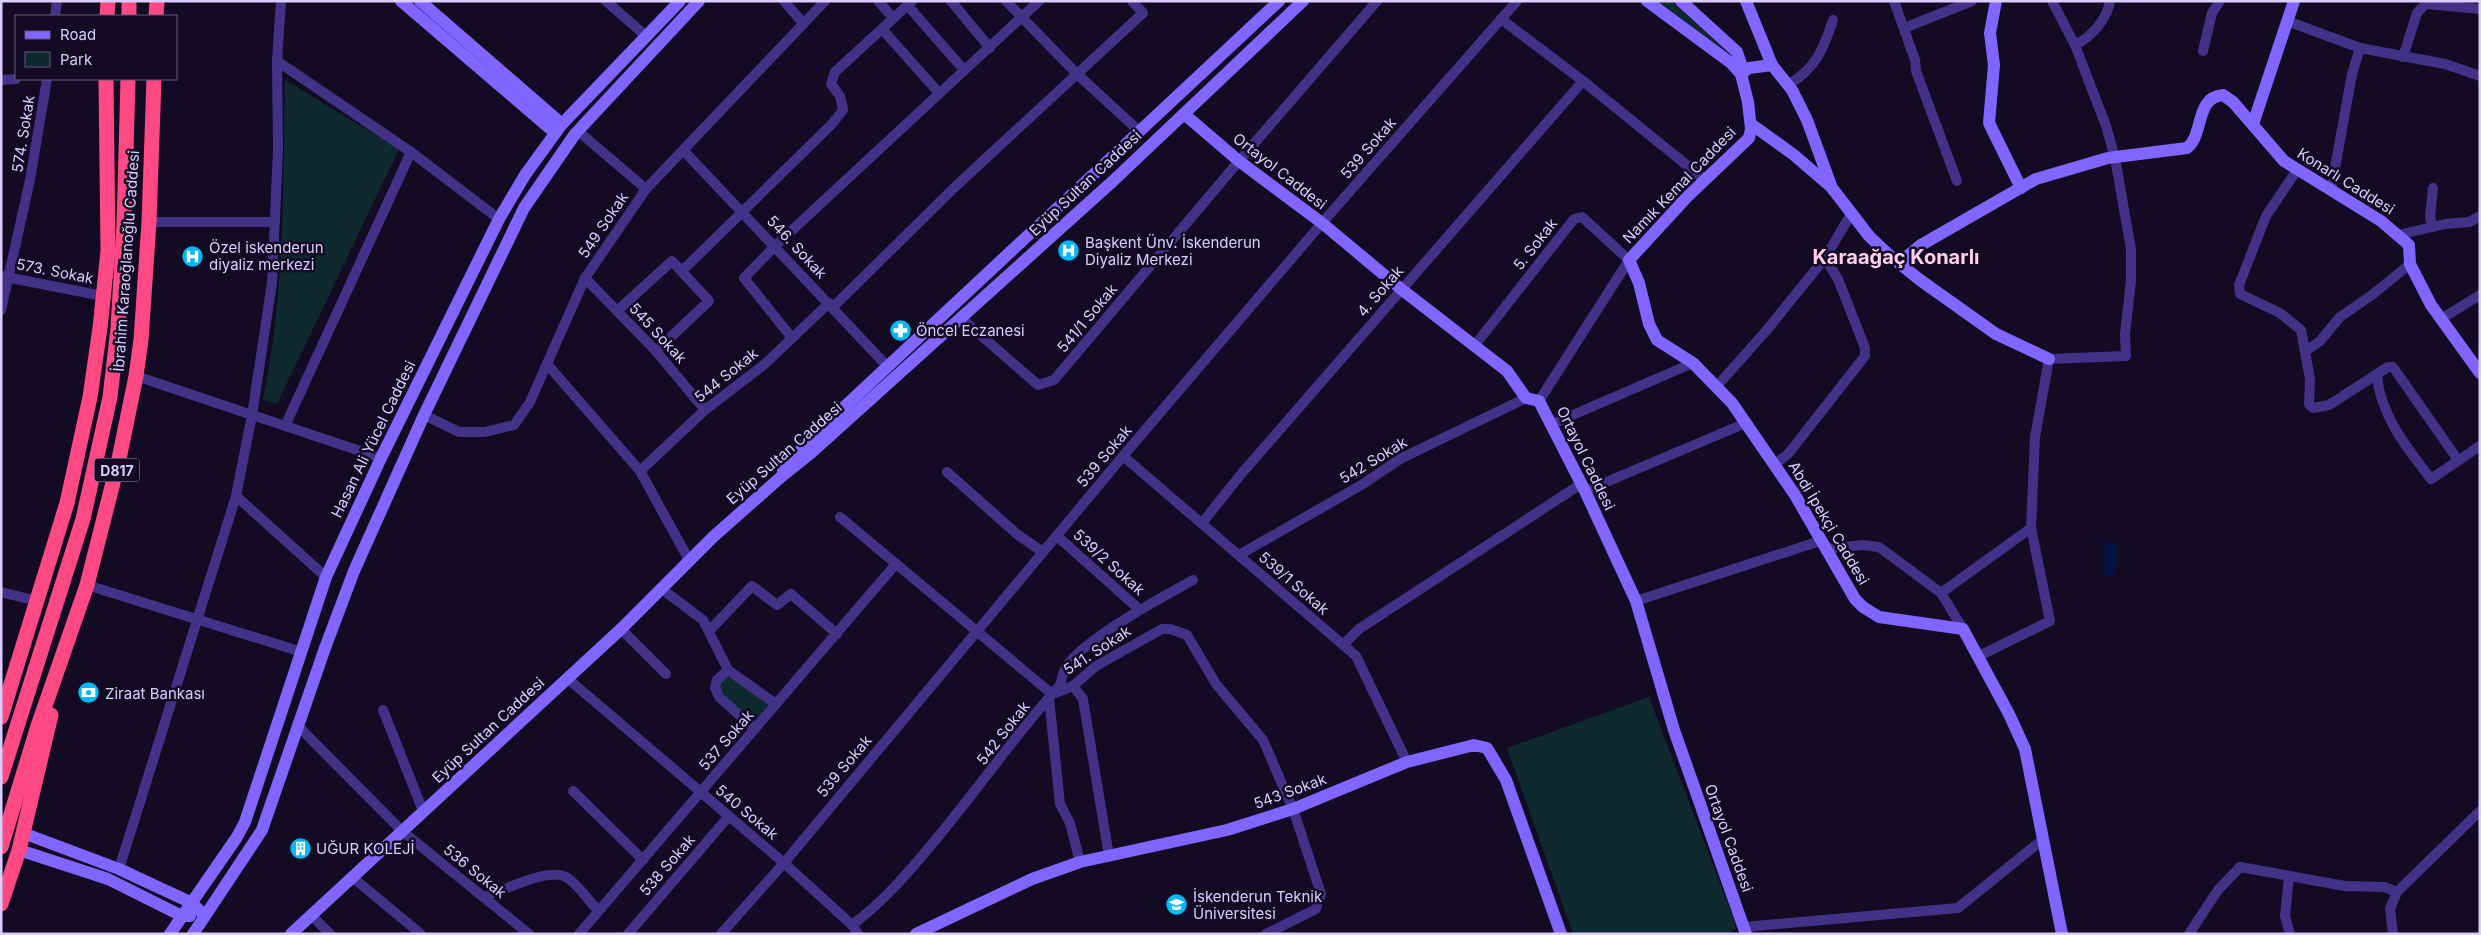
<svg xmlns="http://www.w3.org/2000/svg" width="2481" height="935" font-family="Inter,sans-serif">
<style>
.green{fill:#0e2a2e}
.water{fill:#041244}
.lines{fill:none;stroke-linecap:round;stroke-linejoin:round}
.street{stroke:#423287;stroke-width:10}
.secondary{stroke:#8165ff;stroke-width:12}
.highway{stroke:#ff4984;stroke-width:15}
.labels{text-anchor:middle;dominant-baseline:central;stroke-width:5;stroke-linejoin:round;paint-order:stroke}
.shield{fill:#130b24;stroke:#9f94bd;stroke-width:1}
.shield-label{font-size:14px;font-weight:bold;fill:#dbceff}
.street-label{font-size:15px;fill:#dbceff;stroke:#130b24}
.poi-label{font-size:15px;fill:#dbceff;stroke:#130b24;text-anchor:start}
.district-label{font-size:20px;font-weight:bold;fill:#ffd0e7;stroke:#130b24}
</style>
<rect width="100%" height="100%" fill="#130b24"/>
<!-- green -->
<g class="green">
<polygon points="1658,1 1671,1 1730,55"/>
<path d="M285 80 399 149 277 404 263 400C285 294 283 188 285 80Z"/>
<polygon points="728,673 769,704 753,722 721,693 719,683"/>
<polygon points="1649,697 1737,928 1727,934 1573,934 1507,748"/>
</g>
<!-- water -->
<polygon class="water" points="2113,542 2117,545 2116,573 2107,578 2104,574 2103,548 2106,543"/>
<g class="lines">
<!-- street -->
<g class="street">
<polyline points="606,1 647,37"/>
<polyline points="784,1 803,23"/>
<polyline points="878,1 893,18"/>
<polyline points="951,1 990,48"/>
<polyline points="1006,1 1077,74 1139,131"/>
<polyline points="1894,1 1915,60 1916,71 1957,181"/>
<polyline points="2427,4 2480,9"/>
<polyline points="908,6 964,70"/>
<polyline points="55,16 57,1"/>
<polyline points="1501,19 1583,81 1705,180"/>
<polyline points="2287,21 2360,48 2445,64 2480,76"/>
<polyline points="1904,28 1972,1"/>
<polyline points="882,29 939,93"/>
<path d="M2075 45C2091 37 2107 20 2110 1"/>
<polyline points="2203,51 2212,13 2220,1"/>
<polyline points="2403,57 2417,13 2428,1"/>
<polyline points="277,61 411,152 499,219"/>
<polyline points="1,80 16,79"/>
<path d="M1788 85C1816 68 1823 50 1833 20"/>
<polyline points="578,131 646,189"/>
<polyline points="684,151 887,366"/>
<polyline points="2297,170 2266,216 2239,285 2240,294 2280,313 2301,330 2310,379 2309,404 2313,408 2329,405 2388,367 2393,367 2458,460"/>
<polyline points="2433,188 2430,217 2433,227"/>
<polyline points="2331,190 2352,74 2360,48"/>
<polyline points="149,222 275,222"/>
<polyline points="2398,235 2445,224 2469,222 2480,216"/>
<polyline points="682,271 832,124 843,110 840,96 831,84 835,72 912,1"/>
<polyline points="1,276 103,296"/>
<polyline points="585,278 656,351 705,410"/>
<polyline points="833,307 957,185 1143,13 1132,1"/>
<polyline points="1,310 30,180 47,79"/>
<polyline points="617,311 672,261 709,301 656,351"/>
<polyline points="961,318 1038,385 1054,380 1239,161 1377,1"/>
<polyline points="2441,319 2480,295"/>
<polyline points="792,338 744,278 775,246 1039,1"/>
<polyline points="1475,345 1574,219 1582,217 1629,260 1539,401"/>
<polyline points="2306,351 2320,341 2340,317 2372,295 2410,264"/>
<polyline points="547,364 640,471 689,560"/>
<path d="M2377 375C2380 415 2407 448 2431 479L2480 446"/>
<polyline points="136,376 381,458"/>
<polyline points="1717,386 1766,331 1825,258 1851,214"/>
<polyline points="424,415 459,432 485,432 514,425 530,402 585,278 646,189 825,1"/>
<polyline points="1552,424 1693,363"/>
<polyline points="285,426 411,152"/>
<polyline points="1123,456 1356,656 1407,762"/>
<polyline points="1775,464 1788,454 1865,356 1865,348 1838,279 1825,258"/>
<polyline points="640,471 705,410 765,364 829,303"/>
<polyline points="947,472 1018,535 1043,552"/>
<polyline points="1585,491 1746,423"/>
<polyline points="236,496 326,577"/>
<polyline points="840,517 1052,694 1073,686 1096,666 1162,629 1170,629 1187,635 1216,684 1263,740 1293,809 1321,894 1316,909 1266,934"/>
<polyline points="1202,523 1242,473 1583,81"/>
<polyline points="1057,536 1140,610"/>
<polyline points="1825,549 1863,545 1879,547 1941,593 1963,629"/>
<polyline points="1239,555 1363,484 1400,459 1526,398"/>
<polyline points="87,585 302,652"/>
<polyline points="662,589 703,620 728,670 776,704"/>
<polyline points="1,592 37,601"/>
<polyline points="1941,593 2031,528"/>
<polyline points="1636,601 1820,541"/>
<polyline points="621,629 666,674"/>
<polyline points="710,630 752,586 777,605 791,594 837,634"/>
<polyline points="1343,645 1359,629 1581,484"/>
<polyline points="1979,656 2050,621 2031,528 2035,437 2049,359 2126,356 2125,334 2131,280 2131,249 2115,158 2106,126 2075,45 2052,1"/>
<polyline points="728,670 717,680 715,687 719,697 755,729"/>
<polyline points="567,678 784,863 852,925 858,934"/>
<polyline points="1073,686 1083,699 1109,856"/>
<polyline points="1049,698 1060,804 1070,823 1080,862"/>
<polyline points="383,710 423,811"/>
<polyline points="298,726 402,831 529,934"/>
<polyline points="573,791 643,860"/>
<polyline points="119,869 236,496 252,415 272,283 278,149 277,61 281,1"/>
<polyline points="352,877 421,934"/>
<polyline points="2289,877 2285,916 2290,934"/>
<path d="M484 897C502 891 549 867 566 877 578 884 589 901 598 911"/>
<polyline points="311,915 330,934"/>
<path d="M852 925C883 902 907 874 932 844 976 792 1015 735 1060 685 1062 679 1063 672 1066 667 1085 638 1161 598 1193 580"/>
<polyline points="1744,927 1958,908 2042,840"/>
<polyline points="579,934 895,565"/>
<polyline points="628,934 729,816"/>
<polyline points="721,934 784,863 1123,456 1322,223 1517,1"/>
<polyline points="2189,934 2218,890 2240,867 2345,886 2384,887 2397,892"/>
<polyline points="2393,934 2390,909 2397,892 2480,811"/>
</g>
<!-- secondary -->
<g class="secondary">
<polyline points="401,1 555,133"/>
<polyline points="420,1 562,124"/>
<polyline points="1647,1 1731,63 1741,74 1748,102 1751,129 1749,138 1687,197 1629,260 1639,283 1649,324 1657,340 1693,363 1732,403 1795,495 1855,599 1863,607 1879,617 1963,629 2009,714 2025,749 2062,934"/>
<polyline points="1681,1 1737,52 1743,70"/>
<polyline points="1746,1 1772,65 1792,90 1807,120 1832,188 1869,236 1888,254 1920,280 1996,334 2049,359"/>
<polyline points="1996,1 1990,33 1994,65 1989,123 2021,188"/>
<polyline points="1741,74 1749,68 1772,65"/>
<polyline points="1184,114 1239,161 1322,223 1401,289 1507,371 1526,398 1539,401 1585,491 1636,601 1674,730 1746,934"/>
<polyline points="1751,124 1794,155 1830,186"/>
<polyline points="2253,124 2294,1"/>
<path d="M1899 263 1921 245 2036 179 2108 158 2187 148C2204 135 2195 97 2223 95L2233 102 2284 161 2381 221 2409 245 2410 264 2431 305 2480 373"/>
<polyline points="783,470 810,439 1279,1"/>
<polyline points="23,833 119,869 192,903 205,916"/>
<polyline points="19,850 108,879 182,916 190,916"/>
<polyline points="170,934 237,837 245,822 326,577 381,458 499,219 525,175 562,124 680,1"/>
<polyline points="193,934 262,830 325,648 354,571 424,415 524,208 575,134 699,1"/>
<polyline points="291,934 621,629 713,537 782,476 812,452 1113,181 1303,1"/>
<polyline points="916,934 1032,879 1080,862 1227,830 1293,809 1407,762 1474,745 1487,748 1506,780 1561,934"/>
</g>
<!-- highway -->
<g class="highway">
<polyline points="107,16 108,1"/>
<polyline points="129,16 129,1"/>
<polyline points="156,16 157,1"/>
<polyline points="1,717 67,503 90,397 100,328 108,251 106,79"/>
<polyline points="1,777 83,519 110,397 118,328 124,225 128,79"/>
<polyline points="1,847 38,726 87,585 119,459 136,376 141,340 149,222 154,79"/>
<polyline points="1,904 19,850 51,715"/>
</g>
</g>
<!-- icons -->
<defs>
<symbol id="hospital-disc" viewBox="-11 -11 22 22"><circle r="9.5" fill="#00b9f9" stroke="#130b24"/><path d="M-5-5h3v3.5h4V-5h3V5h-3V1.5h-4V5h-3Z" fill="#fff"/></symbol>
<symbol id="pharmacy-disc" viewBox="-11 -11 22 22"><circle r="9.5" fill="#00b9f9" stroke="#130b24"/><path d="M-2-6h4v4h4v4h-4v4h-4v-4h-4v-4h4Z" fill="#fff"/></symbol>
<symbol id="bank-disc" viewBox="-11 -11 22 22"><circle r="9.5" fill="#00b9f9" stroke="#130b24"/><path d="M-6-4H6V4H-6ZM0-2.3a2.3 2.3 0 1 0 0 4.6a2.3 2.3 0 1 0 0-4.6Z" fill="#fff"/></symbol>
<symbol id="building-disc" viewBox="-11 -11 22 22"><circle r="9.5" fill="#00b9f9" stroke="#130b24"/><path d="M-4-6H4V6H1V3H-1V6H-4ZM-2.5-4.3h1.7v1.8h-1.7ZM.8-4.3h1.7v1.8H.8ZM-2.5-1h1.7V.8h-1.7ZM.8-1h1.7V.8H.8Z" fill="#fff"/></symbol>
<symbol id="university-disc" viewBox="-11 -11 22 22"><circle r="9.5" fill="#00b9f9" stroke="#130b24"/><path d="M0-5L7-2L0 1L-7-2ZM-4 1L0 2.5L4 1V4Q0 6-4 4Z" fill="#fff"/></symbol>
</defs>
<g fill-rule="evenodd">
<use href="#hospital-disc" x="1056" y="238" width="25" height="25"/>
<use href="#hospital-disc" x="180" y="244" width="25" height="25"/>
<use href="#pharmacy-disc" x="888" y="318" width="25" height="25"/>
<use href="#bank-disc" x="76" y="680" width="25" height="25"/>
<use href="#building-disc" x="288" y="836" width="25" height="25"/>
<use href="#university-disc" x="1164" y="892" width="25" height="25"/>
</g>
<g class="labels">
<!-- shield labels -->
<rect class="shield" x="94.5" y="458.5" width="45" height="23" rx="4"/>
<g class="shield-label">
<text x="117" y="470">D817</text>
</g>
<!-- street labels -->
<g class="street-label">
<text transform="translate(23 134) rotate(-81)">574. Sokak</text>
<text transform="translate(1368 148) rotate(-49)">539 Sokak</text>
<text transform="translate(1280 171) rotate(38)">Ortayol Caddesi</text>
<text transform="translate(2346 181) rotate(32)">Konarlı Caddesi</text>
<text transform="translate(1085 183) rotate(-43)">Eyüp Sultan Caddesi</text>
<text transform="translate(1679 185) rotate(-46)">Namık Kemal Caddesi</text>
<text transform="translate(603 225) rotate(-56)">549 Sokak</text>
<text transform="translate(1535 244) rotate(-52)">5. Sokak</text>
<text transform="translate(797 247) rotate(47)">546. Sokak</text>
<text transform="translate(126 261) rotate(-86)">İbrahim Karaoğlanoğlu Caddesi</text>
<text transform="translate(55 271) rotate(11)">573. Sokak</text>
<text transform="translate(1380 291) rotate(-49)">4. Sokak</text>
<text transform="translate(1087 318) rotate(-50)">541/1 Sokak</text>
<text transform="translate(658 333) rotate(47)">545 Sokak</text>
<text transform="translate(726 375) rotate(-39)">544 Sokak</text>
<text transform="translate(373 439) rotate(-64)">Hasan Ali Yücel Caddesi</text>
<text transform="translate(784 453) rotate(-41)">Eyüp Sultan Caddesi</text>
<text transform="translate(1104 456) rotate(-50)">539 Sokak</text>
<text transform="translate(1586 458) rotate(64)">Ortayol Caddesi</text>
<text transform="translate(1373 460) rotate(-31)">542 Sokak</text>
<text transform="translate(1829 523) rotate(59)">Abdi İpekçi Caddesi</text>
<text transform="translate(1109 562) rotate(42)">539/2 Sokak</text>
<text transform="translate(1294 583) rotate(41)">539/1 Sokak</text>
<text transform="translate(1097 650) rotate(-33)">541. Sokak</text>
<text transform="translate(488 730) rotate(-43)">Eyüp Sultan Caddesi</text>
<text transform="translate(1003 733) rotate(-52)">542 Sokak</text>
<text transform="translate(726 740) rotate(-49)">537 Sokak</text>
<text transform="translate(844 766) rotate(-50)">539 Sokak</text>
<text transform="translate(1290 791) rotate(-20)">543 Sokak</text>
<text transform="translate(747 812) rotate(40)">540 Sokak</text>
<text transform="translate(1729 838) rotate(70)">Ortayol Caddesi</text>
<text transform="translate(667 865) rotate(-49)">538 Sokak</text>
<text transform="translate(475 871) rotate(39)">536 Sokak</text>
</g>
<!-- poi labels -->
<g class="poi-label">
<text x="1085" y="242">Başkent Ünv. İskenderun<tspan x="1085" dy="17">Diyaliz Merkezi</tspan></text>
<text x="209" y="247">Özel iskenderun<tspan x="209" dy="17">diyaliz merkezi</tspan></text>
<text x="916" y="330">Öncel Eczanesi</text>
<text x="105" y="693">Ziraat Bankası</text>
<text x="316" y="848">UĞUR KOLEJİ</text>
<text x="1193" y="896">İskenderun Teknik<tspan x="1193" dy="17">Üniversitesi</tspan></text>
</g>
<!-- district labels -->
<g class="district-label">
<text x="1896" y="257">Karaağaç Konarlı</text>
</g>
</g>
<!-- border -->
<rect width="2481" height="935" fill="none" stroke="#dbceff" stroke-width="5"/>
<!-- legend -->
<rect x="15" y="15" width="162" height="65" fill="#130b24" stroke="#63597c"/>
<rect x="25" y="31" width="25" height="8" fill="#8165ff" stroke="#63597c"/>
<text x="60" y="40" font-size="15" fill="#dbceff">Road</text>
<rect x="25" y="52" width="25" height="15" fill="#0e2a2e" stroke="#63597c"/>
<text x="60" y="65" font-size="15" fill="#dbceff">Park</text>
</svg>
